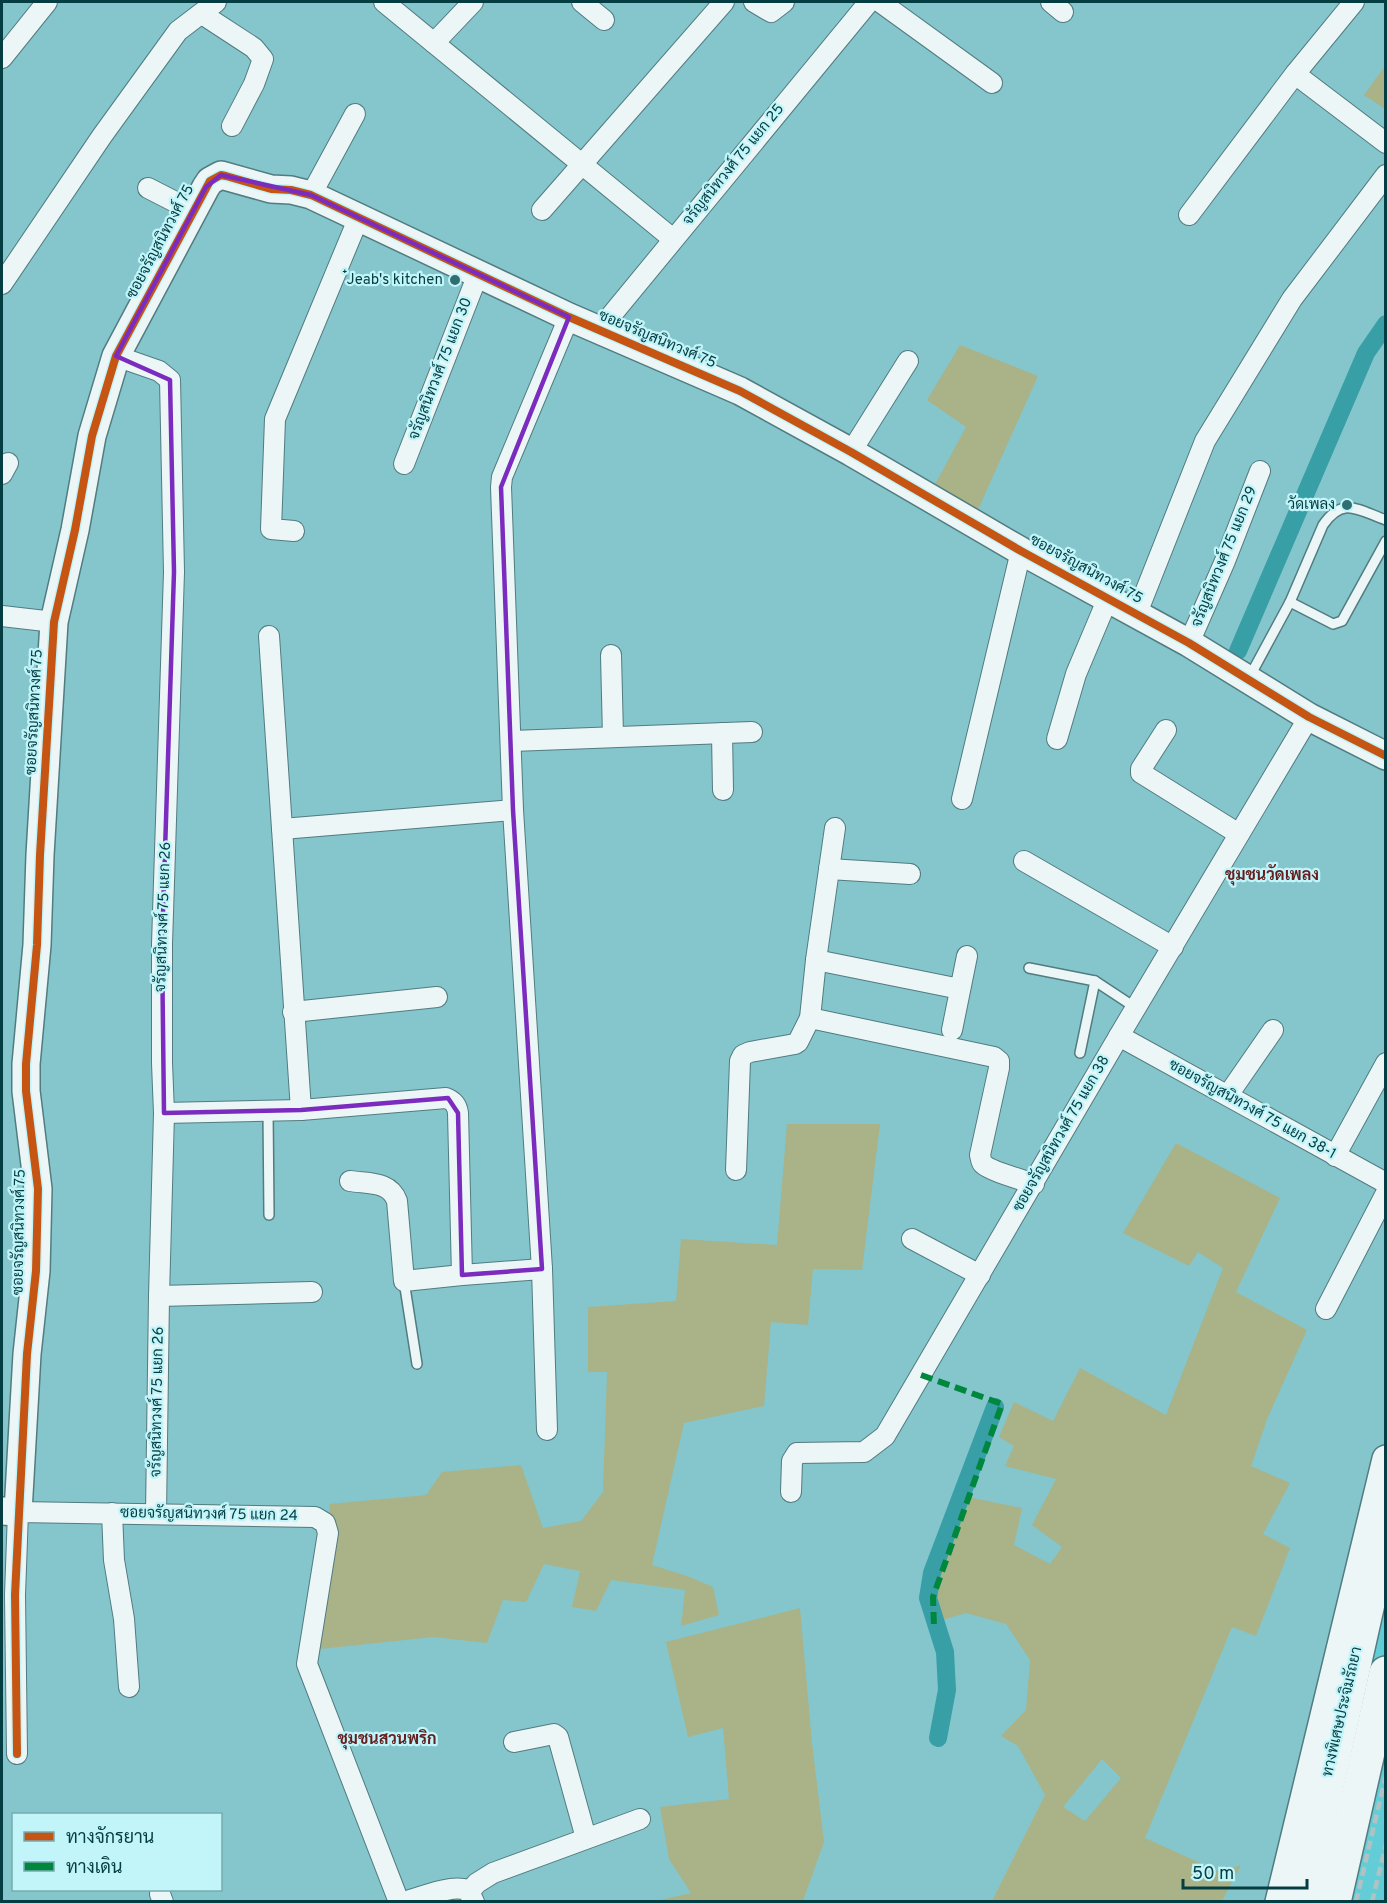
<svg xmlns="http://www.w3.org/2000/svg" width="1387" height="1903" font-family="Overpass,Sarabun,sans-serif">
<style>
.built{fill:#62cdd6}
.green{fill:#aab287;fill-rule:evenodd}
.lines{fill:none;stroke-linecap:round;stroke-linejoin:round}
.canal{stroke:#389fa7;stroke-width:18}
.lane-casing{stroke:#517c80;stroke-width:12}
.street-casing{stroke:#517c80;stroke-width:22}
.secondary-casing{stroke:#517c80;stroke-width:30}
.highway-casing{stroke:#517c80;stroke-width:36}
.lane{stroke:#edf6f7;stroke-width:9}
.street{stroke:#edf6f7;stroke-width:20}
.secondary{stroke:#edf6f7;stroke-width:27}
.highway{stroke:#edf6f7;stroke-width:33}
.rail{stroke:#afc3c4;stroke-width:4.5;stroke-dasharray:9 4.5;stroke-linecap:butt}
.quiet{stroke:#00873e;stroke-width:6;stroke-dasharray:12 6;stroke-linecap:butt}
.cycleway-casing{stroke:#c1f5fa;stroke-width:11}
.cycleway{stroke:#c65514;stroke-width:8}
.marked{fill:none;stroke:#7b2cbf;stroke-width:4.5;stroke-linejoin:round}
.poi-dot{fill:#316e72;stroke:#c1f5fa;stroke-width:2}
.labels{text-anchor:middle;dominant-baseline:central;stroke-width:4.5;stroke-linejoin:round;paint-order:stroke}
.street-label{font-size:15px;fill:#053e42;stroke:#c1f5fa}
.poi-label{font-size:15px;fill:#053e42;stroke:#c1f5fa;text-anchor:end}
.neighbourhood-label{font-size:16px;font-weight:bold;fill:#631e1f;stroke:#c1f5fa}
</style>
<rect width="100%" height="100%" fill="#84c6cc"/>
<!-- built -->
<polygon class="built" points="1385,1583 1385,1901 1313,1901"/>
<!-- green -->
<g class="green">
<polygon points="1385,66 1385,109 1364,95"/>
<polygon points="960,345 1038,376 976,514 932,490 966,427 927,400"/>
<polygon points="787,1124 880,1124 862,1270 813,1269 808,1325 771,1322 764,1406 684,1423 652,1565 687,1576 713,1587 719,1615 681,1626 685,1590 611,1580 596,1611 572,1607 580,1571 544,1564 526,1602 503,1600 487,1643 433,1637 320,1649 330,1504 426,1495 442,1472 521,1465 543,1528 581,1521 603,1492 607,1372 588,1372 588,1307 676,1301 681,1239 777,1245"/>
<path d="M1176 1143 1280 1198 1236 1292 1307 1330 1268 1417 1251 1466 1290 1483 1263 1534 1290 1548 1256 1636 1232 1627 1145 1838 1220 1872 1241 1865 1222 1901H992L1045 1795 1018 1746 1001 1736 1026 1710 1030 1660 1006 1624 966 1613 942 1620 932 1585 963 1496 1022 1508 1014 1545 1050 1564 1062 1547 1032 1525 1056 1479 1005 1466 1014 1446 999 1437 1014 1402 1053 1421 1080 1368 1166 1415 1223 1268 1198 1252 1189 1266 1123 1233ZM1102 1759 1121 1778 1085 1821 1063 1807Z"/>
<polygon points="800,1608 812,1743 824,1842 803,1901 655,1901 691,1893 669,1859 660,1807 729,1799 723,1728 688,1737 666,1642"/>
</g>
<g class="lines">
<!-- canal -->
<g class="canal">
<polyline points="1238,651 1366,353 1386,324"/>
<polyline points="938,1738 947,1690 945,1652 928,1598 932,1573 995,1407"/>
</g>
<defs>
<g id="lane">
<polyline points="1290,602 1333,624 1342,621 1386,541"/>
<path d="M1250 676 1290 602 1323 525C1343 496 1358 510 1386 520"/>
<polyline points="1029,968 1095,981 1136,1008"/>
<polyline points="1080,1053 1095,981"/>
<polyline points="268,1111 269,1215"/>
<polyline points="404,1281 417,1364"/>
</g>
<g id="street">
<polyline points="384,2 673,239"/>
<polyline points="582,2 604,20"/>
<polyline points="754,2 771,12 784,2"/>
<polyline points="880,2 992,83"/>
<polyline points="1051,2 1063,12"/>
<polyline points="1354,2 1295,74 1386,143"/>
<polyline points="202,14 254,48 263,59 254,84 232,126"/>
<polyline points="434,43 473,2"/>
<polyline points="2,58 47,2"/>
<polyline points="148,188 193,211"/>
<polyline points="311,195 355,114"/>
<polyline points="542,210 724,2"/>
<polyline points="1189,215 1295,74"/>
<polyline points="2,284 102,136 178,31 216,2"/>
<polyline points="600,329 869,2"/>
<polyline points="116,356 159,371 170,380 174,572 162,944 162,1063 164,1113 159,1296 156,1514"/>
<polyline points="851,452 908,361"/>
<polyline points="404,464 478,274"/>
<polyline points="2,474 8,463"/>
<polyline points="294,531 271,529 275,419 359,217"/>
<polyline points="1137,613 1205,441 1292,299 1386,175"/>
<polyline points="2,616 54,622"/>
<polyline points="269,636 301,1110"/>
<polyline points="1189,643 1225,561 1260,471"/>
<polyline points="611,655 613,736"/>
<polyline points="1166,730 1141,769 1141,773 1239,834"/>
<polyline points="722,733 723,790"/>
<polyline points="1057,739 1076,674 1108,598"/>
<polyline points="512,741 752,732"/>
<polyline points="962,799 1021,551"/>
<polyline points="282,829 513,810"/>
<polyline points="1024,861 1173,947"/>
<polyline points="829,869 910,874"/>
<polyline points="816,960 960,989"/>
<polyline points="293,1012 437,997"/>
<path d="M810 1018 994 1057 999 1061V1068L980 1155C981 1159 981 1162 983 1164 990 1171 1023 1180 1034 1184"/>
<polyline points="952,1030 967,956"/>
<polyline points="1119,1036 1386,1183"/>
<polyline points="1228,1095 1273,1030"/>
<path d="M164 1113 301 1110 446 1098C454 1101 457 1105 458 1113L462 1275"/>
<polyline points="1335,1156 1386,1063"/>
<polyline points="736,1170 740,1061 743,1055 750,1052 795,1044 798,1042 810,1018 816,960 835,828"/>
<path d="M350 1181C369 1184 390 1181 397 1201L404 1281 462 1275 542 1269"/>
<polyline points="912,1239 980,1275"/>
<polyline points="159,1296 312,1292"/>
<polyline points="1326,1309 1386,1193"/>
<polyline points="547,1430 542,1269 513,810 501,487 502,477 569,317"/>
<polyline points="791,1492 792,1461 797,1453 864,1452 885,1436 1119,1036 1309,717"/>
<polyline points="112,1513 114,1560 124,1619 129,1687"/>
<polyline points="514,1742 554,1734 558,1737 586,1838"/>
<polyline points="17,1754 15,1595 18,1512 315,1517 325,1523 328,1533 307,1664 399,1902"/>
<polyline points="469,1892 477,1883 493,1873 640,1819"/>
<polyline points="160,1894 163,1902"/>
<path d="M404 1902C418 1898 453 1884 466 1890 470 1893 472 1897 474 1902"/>
</g>
<g id="secondary">
<polyline points="2,1511 18,1512 27,1354 36,1271 38,1189 26,1091 26,1064 37,945 40,855 54,622 75,530 92,436 116,356 206,187 210,181 221,175 271,189 291,190 311,195 569,317 740,391 851,452 1021,551 1189,643 1309,717 1386,756"/>
<polyline points="1279,1902 1386,1459"/>
</g>
<g id="highway">
<polyline points="1301,1902 1386,1523"/>
<polyline points="1334,1902 1386,1673"/>
</g>
</defs>
<!-- lane casing -->
<use href="#lane" class="lane-casing"/>
<!-- street casing -->
<use href="#street" class="street-casing"/>
<!-- secondary casing -->
<use href="#secondary" class="secondary-casing"/>
<!-- highway casing -->
<use href="#highway" class="highway-casing"/>
<!-- lane -->
<use href="#lane" class="lane"/>
<!-- street -->
<use href="#street" class="street"/>
<!-- secondary -->
<use href="#secondary" class="secondary"/>
<!-- highway -->
<use href="#highway" class="highway"/>
<!-- rail -->
<g class="rail">
<polyline points="1356,1902 1386,1775"/>
<polyline points="1372,1902 1386,1844"/>
</g>
<!-- quiet -->
<polyline class="quiet" points="921,1375 1002,1404 933,1597 934,1627"/>
<defs>
<polyline id="cycleway" points="17,1754 15,1595 27,1354 36,1271 38,1189 26,1091 26,1064 37,945 40,855 54,622 75,530 92,436 116,356 210,181 221,175 226,176 271,189 291,190 311,195 569,317 740,391 851,452 1021,551 1189,643 1309,717 1386,756"/>
</defs>
<!-- cycleway casing -->
<use href="#cycleway" class="cycleway-casing"/>
<!-- cycleway -->
<use href="#cycleway" class="cycleway"/>
</g>
<!-- marked area -->
<path class="marked" d="M221 175 311 195 569 317 501 487 513 810 542 1269 462 1275 458 1113 448 1098 301 1110 164 1113 162 944 174 572 170 380 116 356 206 187Z"/>
<!-- markers -->
<g class="poi-dot">
<circle cx="455" cy="280" r="6"/>
<circle cx="1347" cy="505" r="6"/>
</g>
<g class="labels">
<!-- street labels -->
<g class="street-label">
<text transform="translate(734 165) rotate(-51)">จรัญสนิทวงศ์ 75 แยก 25</text>
<text transform="translate(161 242) rotate(-62)">ซอยจรัญสนิทวงศ์ 75</text>
<text transform="translate(657 340) rotate(23)">ซอยจรัญสนิทวงศ์ 75</text>
<text transform="translate(441 369) rotate(-69)">จรัญสนิทวงศ์ 75 แยก 30</text>
<text transform="translate(1225 557) rotate(-68)">จรัญสนิทวงศ์ 75 แยก 29</text>
<text transform="translate(1086 570) rotate(29)">ซอยจรัญสนิทวงศ์ 75</text>
<text transform="translate(35 712) rotate(-87)">ซอยจรัญสนิทวงศ์ 75</text>
<text transform="translate(164 917) rotate(-88)">จรัญสนิทวงศ์ 75 แยก 26</text>
<text transform="translate(1252 1110) rotate(29)">ซอยจรัญสนิทวงศ์ 75 แยก 38-1</text>
<text transform="translate(1062 1134) rotate(-60)">ซอยจรัญสนิทวงศ์ 75 แยก 38</text>
<text transform="translate(20 1232) rotate(-89)">ซอยจรัญสนิทวงศ์ 75</text>
<text transform="translate(158 1402) rotate(-89)">จรัญสนิทวงศ์ 75 แยก 26</text>
<text transform="translate(209 1515) rotate(1)">ซอยจรัญสนิทวงศ์ 75 แยก 24</text>
<text transform="translate(1343 1712) rotate(-77)">ทางพิเศษประจิมรัถยา</text>
</g>
<!-- poi labels -->
<g class="poi-label">
<text x="443" y="280">๋Jeab's kitchen</text>
<text x="1335" y="505">วัดเพลง</text>
</g>
<!-- neighbourhood labels -->
<g class="neighbourhood-label">
<text x="1272" y="876">ชุมชนวัดเพลง</text>
<text x="387" y="1740">ชุมชนสวนพริก</text>
</g>
</g>
<!-- border -->
<rect width="1387" height="1903" fill="none" stroke="#053e42" stroke-width="6"/>
<!-- legend -->
<rect x="12" y="1813" width="210" height="78" fill="#c1f5fa" stroke="#76acb0" stroke-width="1.5"/>
<rect x="24" y="1832" width="30" height="9" fill="#c65514" stroke="#76acb0" stroke-width="1.5"/>
<text x="66" y="1843" font-size="18" fill="#053e42">ทางจักรยาน</text>
<rect x="24" y="1862" width="30" height="9" fill="#00873e" stroke="#76acb0" stroke-width="1.5"/>
<text x="66" y="1873" font-size="18" fill="#053e42">ทางเดิน</text>
<!-- scale -->
<path d="M1183 1879v9h124v-9" fill="none" stroke="#053e42" stroke-width="3"/>
<text x="1192" y="1879" font-size="18" fill="#053e42" stroke="#c1f5fa" stroke-width="4.5" paint-order="stroke">50 m</text>
</svg>
